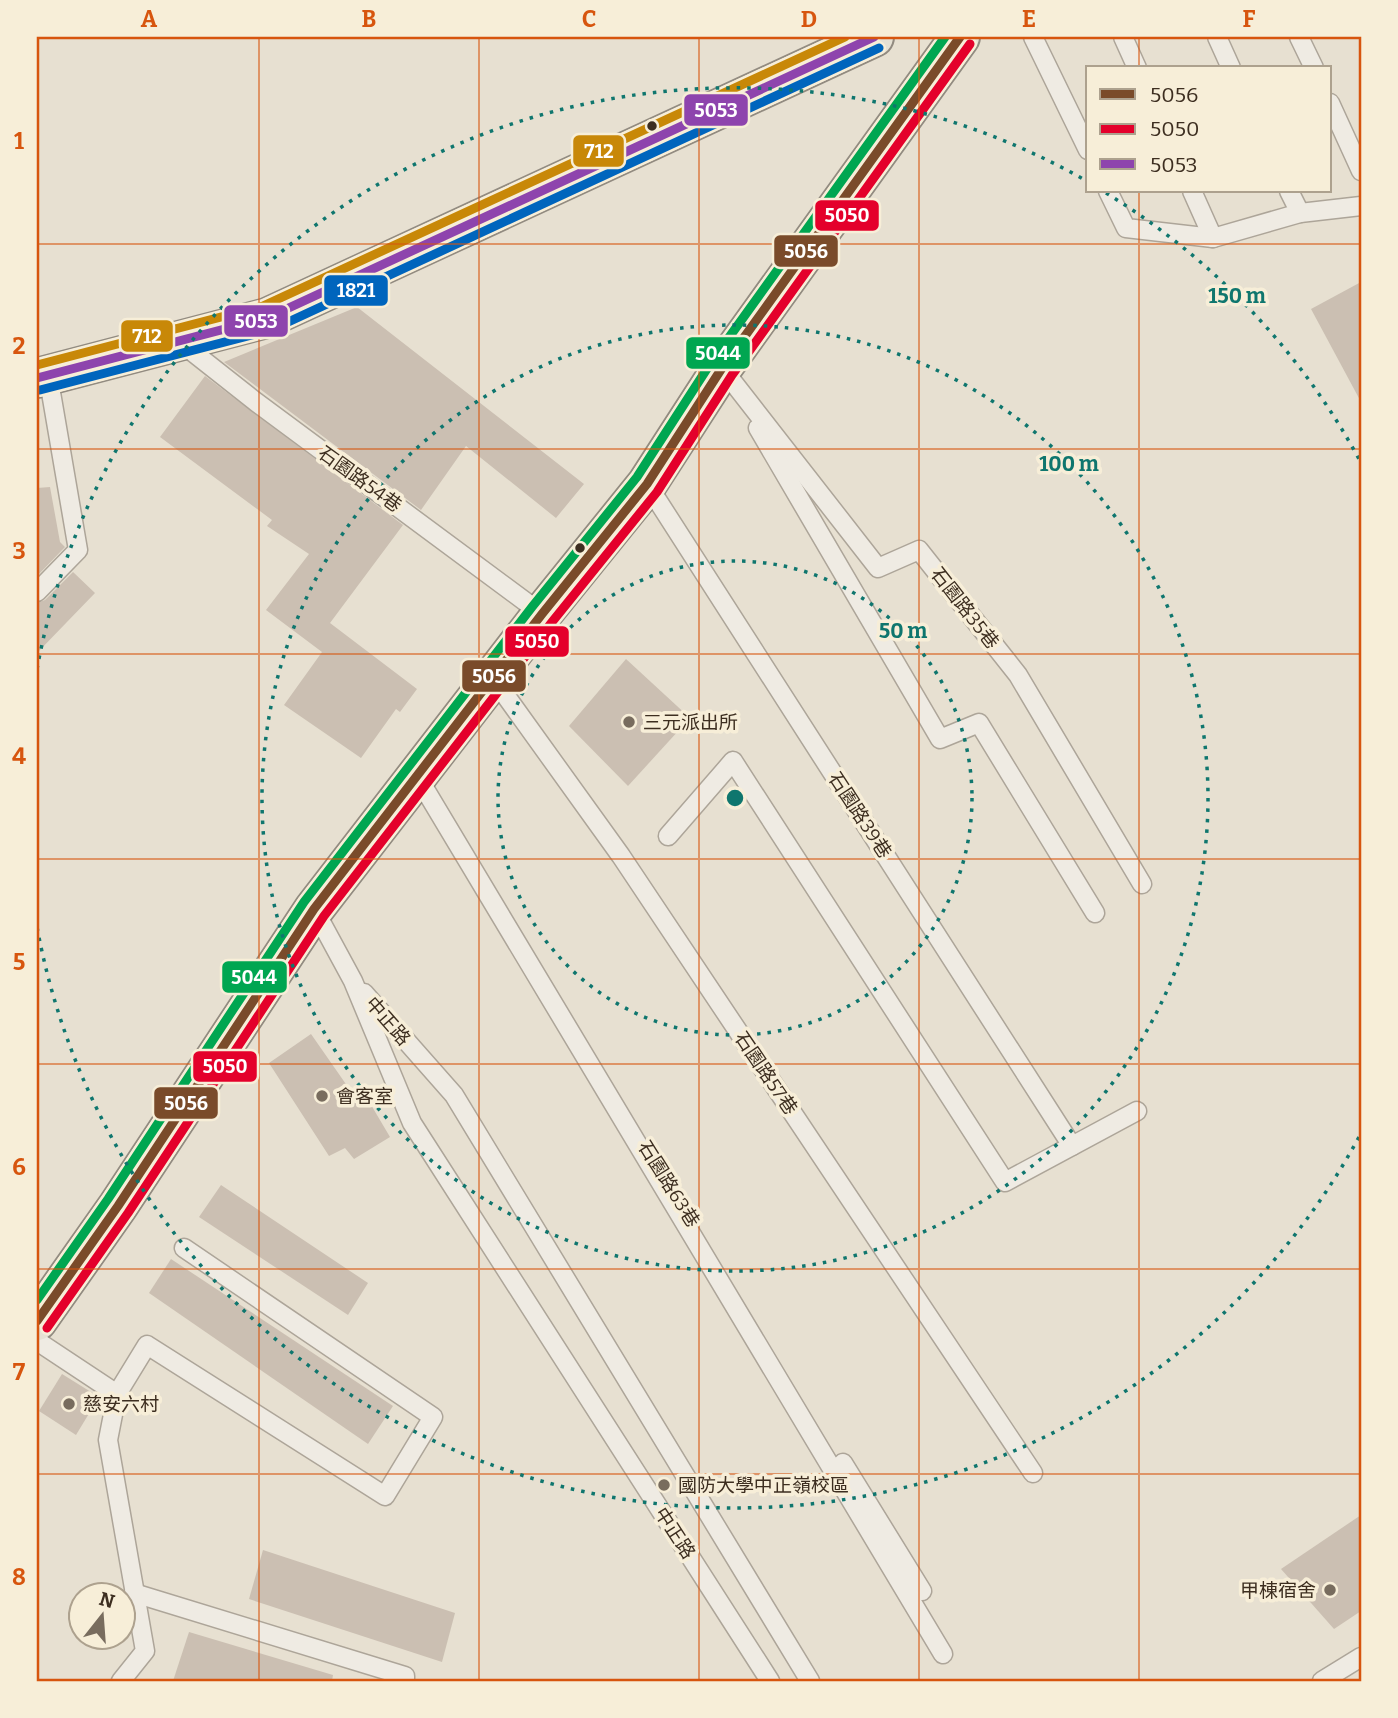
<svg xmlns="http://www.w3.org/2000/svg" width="1398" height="1718" font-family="Bitter,'Noto Sans TC',serif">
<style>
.building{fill:#cbbfb2}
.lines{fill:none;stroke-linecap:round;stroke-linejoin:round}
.lane-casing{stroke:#ada599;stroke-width:21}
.primary-casing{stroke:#928b80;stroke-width:42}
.lane{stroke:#efebe3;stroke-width:18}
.primary{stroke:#e6e1d4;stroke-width:38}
.bus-1-casing{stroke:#f7eed8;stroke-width:14}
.bus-2-casing{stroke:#f7eed8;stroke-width:14}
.bus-3-casing{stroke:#f7eed8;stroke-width:14}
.bus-4-casing{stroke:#f7eed8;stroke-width:14}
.bus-5-casing{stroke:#f7eed8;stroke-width:14}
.bus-6-casing{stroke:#f7eed8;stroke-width:14}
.bus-1{stroke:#7a4b2a;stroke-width:9}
.bus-2{stroke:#e4002b;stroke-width:9}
.bus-3{stroke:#8e44ad;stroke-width:9}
.bus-4{stroke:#0065bd;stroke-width:9}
.bus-5{stroke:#00a651;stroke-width:9}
.bus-6{stroke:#c88808;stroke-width:9}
.grid{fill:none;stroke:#d7550e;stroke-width:2;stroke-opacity:0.55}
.ring{fill:none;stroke:#0f766e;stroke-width:3.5;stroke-dasharray:3.5 7}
.bus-dot{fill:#3d2e20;stroke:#f7eed8;stroke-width:2.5}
.poi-dot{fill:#786c5e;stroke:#f7eed8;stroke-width:2.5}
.labels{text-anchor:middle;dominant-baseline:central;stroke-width:7;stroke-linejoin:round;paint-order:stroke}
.street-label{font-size:19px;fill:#3d2e20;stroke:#f7eed8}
.poi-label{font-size:19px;fill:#3d2e20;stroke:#f7eed8;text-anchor:start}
.centre{fill:#0f766e;stroke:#f7eed8;stroke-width:3.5}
.ring-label{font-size:21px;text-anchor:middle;font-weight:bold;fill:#0f766e;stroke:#f7eed8;stroke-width:7;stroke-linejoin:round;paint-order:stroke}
.line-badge{stroke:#f7eed8;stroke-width:2.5}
.badge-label{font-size:19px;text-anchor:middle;font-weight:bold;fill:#fff}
.neatline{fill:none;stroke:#d7550e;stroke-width:2.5}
.grid-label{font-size:23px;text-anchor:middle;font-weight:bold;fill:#d7550e}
</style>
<rect width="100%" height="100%" fill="#e7e0d1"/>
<!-- building -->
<g class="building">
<polygon points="1361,282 1361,402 1311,309"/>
<polygon points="357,307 584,484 556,518 466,446 421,510 224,362"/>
<polygon points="205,376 403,525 330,623 417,689 400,712 396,709 361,758 284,705 322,652 266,610 309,554 267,526 272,520 160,437"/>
<polygon points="50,487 60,542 65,547 37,576 37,488"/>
<polygon points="73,572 95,593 37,653 37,603 45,600"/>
<polygon points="626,659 690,718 628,786 569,726"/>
<polygon points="311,1034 357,1100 364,1093 390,1137 354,1159 345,1148 329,1156 269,1063"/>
<polygon points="221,1185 368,1283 348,1315 199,1217"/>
<polygon points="171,1259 393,1406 368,1444 149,1293"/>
<polygon points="62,1374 99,1397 76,1435 39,1411"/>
<polygon points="1361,1515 1361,1611 1334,1629 1281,1569"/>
<polygon points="263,1550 455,1613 442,1662 249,1599"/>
<polygon points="189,1632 333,1675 332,1681 173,1681"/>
</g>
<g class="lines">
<defs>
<g id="lane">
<polyline points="1033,37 1088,150"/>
<polyline points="1123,37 1137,68"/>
<polyline points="1217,37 1231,68"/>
<polyline points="1299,37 1314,68"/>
<polyline points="1330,103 1361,171"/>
<polyline points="1108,191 1126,228 1213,238 1300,213 1361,206"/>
<polyline points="1192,191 1213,238"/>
<polyline points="1289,191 1300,213"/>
<polyline points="180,342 256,402 542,614"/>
<polyline points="722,368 878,568 919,550 1018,675 1142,884"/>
<polyline points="758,428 940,739 979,723 1095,913"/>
<polyline points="647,484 1072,1146"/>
<polyline points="37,592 78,550 48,375"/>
<polyline points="493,678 621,856 1033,1473"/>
<polyline points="417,776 943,1654"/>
<polyline points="668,836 733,761 1005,1182 1137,1111"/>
<polyline points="314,909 353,981 412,1123 770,1681"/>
<polyline points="364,993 454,1095 810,1681"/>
<polyline points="37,1341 117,1394 108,1440 145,1651 121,1681"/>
<polyline points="117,1394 147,1345 385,1496 433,1417 184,1248"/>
<polyline points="843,1463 922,1591"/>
<polyline points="134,1593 405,1676 405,1681"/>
<polyline points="1322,1681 1361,1657"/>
</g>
<g id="primary">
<polyline points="37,378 267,318 874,37"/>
<polyline points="37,1321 118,1206 314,909 542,614 647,484 722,368 960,37"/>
</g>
</defs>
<!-- lane casing -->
<use href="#lane" class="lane-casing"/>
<!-- primary casing -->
<use href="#primary" class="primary-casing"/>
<!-- lane -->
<use href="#lane" class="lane"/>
<!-- primary -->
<use href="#primary" class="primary"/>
<defs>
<polyline id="bus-1" points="37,1321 118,1206 314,909 542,614 647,484 722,368 960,37"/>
<polyline id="bus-2" points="47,1328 128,1213 324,916 552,622 657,492 732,375 970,44"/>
<polyline id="bus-3" points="37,378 267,318 874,37"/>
<polyline id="bus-4" points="40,390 271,330 879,48"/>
<polyline id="bus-5" points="37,1300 108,1199 304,902 532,607 637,477 712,361 945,37"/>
<polyline id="bus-6" points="37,365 263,306 845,37"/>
</defs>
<!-- bus-1 casing -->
<use href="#bus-1" class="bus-1-casing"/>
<!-- bus-2 casing -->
<use href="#bus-2" class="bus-2-casing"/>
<!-- bus-3 casing -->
<use href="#bus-3" class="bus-3-casing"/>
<!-- bus-4 casing -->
<use href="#bus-4" class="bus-4-casing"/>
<!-- bus-5 casing -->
<use href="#bus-5" class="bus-5-casing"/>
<!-- bus-6 casing -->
<use href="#bus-6" class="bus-6-casing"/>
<!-- bus-1 -->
<use href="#bus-1" class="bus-1"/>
<!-- bus-2 -->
<use href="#bus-2" class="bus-2"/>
<!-- bus-3 -->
<use href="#bus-3" class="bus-3"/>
<!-- bus-4 -->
<use href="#bus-4" class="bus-4"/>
<!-- bus-5 -->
<use href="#bus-5" class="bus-5"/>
<!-- bus-6 -->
<use href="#bus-6" class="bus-6"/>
</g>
<!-- grid -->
<path class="grid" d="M259 37V1681M479 37V1681M699 37V1681M919 37V1681M1139 37V68M1139 191V1681M37 244H1361M37 449H1361M37 654H1361M37 859H1361M37 1064H1361M37 1269H1361M37 1474H1361"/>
<!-- distance rings -->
<g class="ring">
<circle cx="735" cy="798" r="237"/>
<circle cx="735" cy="798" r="473"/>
<path d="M1359 1137A710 710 0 0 1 37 927M37 669A710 710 0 0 1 1085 180M1106 193A710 710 0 0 1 1359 459"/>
</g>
<!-- markers -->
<g class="bus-dot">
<circle cx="652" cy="126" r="6"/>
<circle cx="580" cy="548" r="6"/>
</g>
<g class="poi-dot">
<circle cx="629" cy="722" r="7"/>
<circle cx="322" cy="1096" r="7"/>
<circle cx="69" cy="1404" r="7"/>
<circle cx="664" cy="1485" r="7"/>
<circle cx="1330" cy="1590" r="7"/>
</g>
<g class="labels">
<!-- street labels -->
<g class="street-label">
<text transform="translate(360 479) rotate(36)">石園路54巷</text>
<text transform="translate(965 608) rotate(52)">石園路35巷</text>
<text transform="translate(860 815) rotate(57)">石園路39巷</text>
<text transform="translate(388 1021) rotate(49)">中正路</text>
<text transform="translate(766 1073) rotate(56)">石園路57巷</text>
<text transform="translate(669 1184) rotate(58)">石園路63巷</text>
<text transform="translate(675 1533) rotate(57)">中正路</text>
</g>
<!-- poi labels -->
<g class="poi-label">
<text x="643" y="722">三元派出所</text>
<text x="336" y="1096">會客室</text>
<text x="83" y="1404">慈安六村</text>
<text x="678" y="1485">國防大學中正嶺校區</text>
<text x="1316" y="1590" text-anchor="end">甲棟宿舍</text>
</g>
</g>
<circle cx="735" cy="798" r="10" class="centre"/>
<g class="ring-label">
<text x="1237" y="303">150 m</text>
<text x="1069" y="471">100 m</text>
<text x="903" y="638">50 m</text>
</g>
<g class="line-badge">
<rect x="683" y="93" width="66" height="34" rx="7" fill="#8e44ad"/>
<rect x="572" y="134" width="53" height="34" rx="7" fill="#c88808"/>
<rect x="814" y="199" width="66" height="33" rx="7" fill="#e4002b"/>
<rect x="773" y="234" width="66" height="34" rx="7" fill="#7a4b2a"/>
<rect x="323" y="274" width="66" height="33" rx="7" fill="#0065bd"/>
<rect x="223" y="304" width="66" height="34" rx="7" fill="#8e44ad"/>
<rect x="120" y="319" width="54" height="34" rx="7" fill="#c88808"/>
<rect x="685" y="336" width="66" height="34" rx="7" fill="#00a651"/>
<rect x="504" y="625" width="66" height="33" rx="7" fill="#e4002b"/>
<rect x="461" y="659" width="66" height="34" rx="7" fill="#7a4b2a"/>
<rect x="221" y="960" width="67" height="34" rx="7" fill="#00a651"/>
<rect x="192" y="1050" width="66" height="33" rx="7" fill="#e4002b"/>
<rect x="153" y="1086" width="66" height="34" rx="7" fill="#7a4b2a"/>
</g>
<g class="badge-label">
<text x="716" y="117">5053</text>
<text x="599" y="158">712</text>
<text x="847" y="222">5050</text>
<text x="806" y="258">5056</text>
<text x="356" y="297">1821</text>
<text x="256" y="328">5053</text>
<text x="147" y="343">712</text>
<text x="718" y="360">5044</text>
<text x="537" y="648">5050</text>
<text x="494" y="683">5056</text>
<text x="254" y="984">5044</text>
<text x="225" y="1073">5050</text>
<text x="186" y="1110">5056</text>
</g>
<!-- border -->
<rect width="1398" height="1718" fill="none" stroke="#f7eed8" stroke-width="77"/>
<!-- legend -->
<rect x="1086" y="66" width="245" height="126" fill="#f7eed8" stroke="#ada18e" stroke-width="2"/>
<rect x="1100" y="89" width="35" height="10" fill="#7a4b2a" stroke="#ada18e" stroke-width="2"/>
<text x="1150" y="102" font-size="21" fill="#3d2e20">5056</text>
<rect x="1100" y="124" width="35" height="10" fill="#e4002b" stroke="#ada18e" stroke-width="2"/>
<text x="1150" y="136" font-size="21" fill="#3d2e20">5050</text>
<rect x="1100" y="159" width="35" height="10" fill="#8e44ad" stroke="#ada18e" stroke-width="2"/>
<text x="1150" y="172" font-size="21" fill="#3d2e20">5053</text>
<!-- north arrow -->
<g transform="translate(102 1616) rotate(17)"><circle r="33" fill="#f7eed8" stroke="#ada18e" stroke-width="2"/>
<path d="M0-5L12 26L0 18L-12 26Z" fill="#786c5e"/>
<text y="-10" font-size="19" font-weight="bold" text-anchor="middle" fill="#3d2e20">N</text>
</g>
<rect x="38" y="38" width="1322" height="1642" class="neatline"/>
<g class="grid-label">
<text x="149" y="27">A</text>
<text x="369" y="27">B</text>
<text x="589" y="27">C</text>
<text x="809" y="27">D</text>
<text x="1029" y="27">E</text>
<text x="1249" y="27">F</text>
<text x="19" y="149">1</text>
<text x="19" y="354">2</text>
<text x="19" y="559">3</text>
<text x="19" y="764">4</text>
<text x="19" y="970">5</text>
<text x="19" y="1175">6</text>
<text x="19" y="1380">7</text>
<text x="19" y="1585">8</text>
</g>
</svg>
